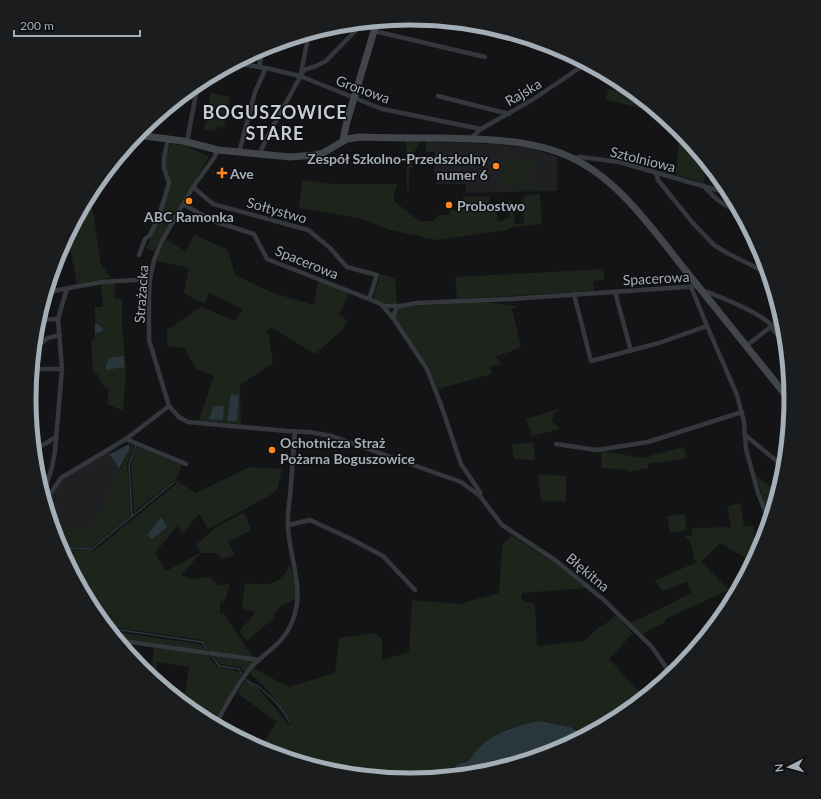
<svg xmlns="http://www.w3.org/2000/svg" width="821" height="799" font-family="Lato,sans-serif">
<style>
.built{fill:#202023}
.green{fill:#1c241c}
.water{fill:#29363b}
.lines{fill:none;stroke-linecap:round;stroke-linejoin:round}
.stream{stroke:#29363b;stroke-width:1.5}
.street{stroke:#34373b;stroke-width:4.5}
.secondary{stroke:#42464b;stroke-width:7}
.poi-dot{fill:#ff8823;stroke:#0f0f11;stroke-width:1.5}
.labels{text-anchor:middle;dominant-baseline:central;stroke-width:3;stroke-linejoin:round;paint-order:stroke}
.street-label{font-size:14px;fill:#a4aeb7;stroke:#0f0f11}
.poi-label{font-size:14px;font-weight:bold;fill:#a4aeb7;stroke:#0f0f11;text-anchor:start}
.district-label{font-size:18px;font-weight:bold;letter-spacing:1px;fill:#c6ccd3;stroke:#0f0f11}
.rim{fill:none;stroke:#a4aeb7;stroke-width:5}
</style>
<rect width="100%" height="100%" fill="#141416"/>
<!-- built -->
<g class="built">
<polygon points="435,142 494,144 534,149 557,157 557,191 466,193 466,184 436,184 436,174 434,174"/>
<polygon points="110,451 119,469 121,470 97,520 89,526 67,531 57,542 46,504 58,483 72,473"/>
</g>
<!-- green -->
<g class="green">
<polygon points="608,89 638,95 659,112 606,100"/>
<polygon points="211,93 230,97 224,127 217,126 216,131 204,129"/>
<polygon points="680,129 706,161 704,183 676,175"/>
<polygon points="406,142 418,142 417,148 412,154 412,169 409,169 409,190 407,191"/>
<rect x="426" y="142" width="9" height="10"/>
<polygon points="171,143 187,146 209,157 154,251 146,248 157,224 170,183 166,166 166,156"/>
<polygon points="503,156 518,157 517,185 502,184"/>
<polygon points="520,160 536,161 536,169 529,169 529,184 519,184 519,169 523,169 519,168"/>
<path d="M302 180 334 184H397L394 195V201L419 221H434L438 215H449V210H461L463 197 489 196 490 204H505L504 207 497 211V218L498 221H502L510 217 508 201H513L515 224 524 223 522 200C525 193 533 195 540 194L542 224 508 228V230L436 240 390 230 367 221 358 218 299 208Z"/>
<polygon points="545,185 545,189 503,190 503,186"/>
<polygon points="90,193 101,264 111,278 77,284 70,247 64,247 63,243"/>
<polygon points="195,235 228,250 235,275 273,293 314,305 318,281 349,293 339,315 347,320 343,329 315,354 270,327 266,334 269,335 273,363 240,385 241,424 199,421 214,376 197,370 184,348 167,346 167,330 201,307 235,321 243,309 209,293 205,304 184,293 189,268 156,261 166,239 185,251"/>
<polygon points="603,269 605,280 593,281 594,291 457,299 455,277"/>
<path d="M379 274 395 278 397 305 385 304 374 298C372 289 381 284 379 274Z"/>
<polygon points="101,283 115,283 115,299 122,299 122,323 126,369 123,411 107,404 109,390 101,383 98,375 93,372 91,341 95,339 95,334 101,332 104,329 99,324 95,324 95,307 103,307"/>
<polygon points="488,302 518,306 512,309 521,347 496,357 501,364 490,367 492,374 438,389 429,366 418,352 395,318 395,313 404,306"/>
<polygon points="561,408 554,413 552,421 560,429 532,436 526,419"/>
<polygon points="534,442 535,460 514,459 512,445"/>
<polygon points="132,444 134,445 127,464 131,516 91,548 66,547 61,552 57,542 67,531 89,526 97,520"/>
<polygon points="137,446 182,465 176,480 196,493 249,467 282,469 277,490 269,496 208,529 199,514 183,533 177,526 155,553 166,571 200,553 197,544 216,527 241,514 245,514 251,530 228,542 235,555 222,559 216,553 201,553 181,575 192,579 209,577 217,583 216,585 230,584 225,600 220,602 220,613 224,613 235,631 253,657 210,651 202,640 105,626 93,611 63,555 67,550 95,550 176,484 173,481 134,512 131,465"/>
<polygon points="684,447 687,458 648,464 648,468 627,472 627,470 601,468 602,451 642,458"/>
<polygon points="538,474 566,476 566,502 541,501"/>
<polygon points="758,477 779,493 770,521 758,483 756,478"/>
<polygon points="740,503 744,526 754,526 755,542 747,559 720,543 701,562 729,590 665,619 665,622 642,634 631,623 678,600 691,593 687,582 662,591 655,580 698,562 695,561 690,541 684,536 692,535 692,528 731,527 727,506"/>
<polygon points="684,514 687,529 684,531 670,533 667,516"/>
<polygon points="511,535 557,565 586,588 522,593 522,600 535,604 537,646 584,641 599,627 604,625 616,615 633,633 609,659 645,698 622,717 586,736 575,728 550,722 544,721 523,724 509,728 499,733 478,749 469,760 457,764 452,777 410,781 336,774 264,752 259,749 277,722 237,693 247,678 259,689 289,725 292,723 264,686 250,674 254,668 288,687 335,673 339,638 373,633 382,638 382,660 409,652 412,600 460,604 499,593 502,546"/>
<path d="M290 564 296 589 295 599 281 606 273 614 275 617 247 641 240 632 241 629 256 612 242 608 245 583C266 585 281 587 290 564Z"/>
<polygon points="109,631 201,644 205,650 122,639 117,640"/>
<polygon points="154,647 208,655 217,667 237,671 241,676 212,724 198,717 183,704 189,667 157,662 155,681 151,678"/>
<polygon points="213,655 255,661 245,672 240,667 220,664"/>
</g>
<!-- water -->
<g class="water">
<polygon points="95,324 98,324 104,329 101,332 95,334"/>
<polygon points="124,356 124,367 106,370 106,365 109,358"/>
<polygon points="231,394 239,395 237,421 227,421"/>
<polygon points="224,405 223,420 209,419 213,407"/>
<polygon points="129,444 130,448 119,469 110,454"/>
<polygon points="161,517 167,527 152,539 147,535"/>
<path d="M541 721 571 727 586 736 556 752 485 774 452 777 457 764C461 763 466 762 469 760 472 757 474 753 477 750 493 733 517 724 541 721Z"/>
</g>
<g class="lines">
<!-- stream -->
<g class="stream">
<polyline points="132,517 129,465 136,445"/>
<polyline points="62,553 66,548 92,549 173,483"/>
<polyline points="107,628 202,642 207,649"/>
<polyline points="212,656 219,666 239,669 241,674"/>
<path d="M246 680C250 684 255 684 259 687 272 698 282 707 290 723"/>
</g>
<!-- street -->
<g class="street">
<polyline points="445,21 496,31"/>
<polyline points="374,31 485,57"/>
<polyline points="354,32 355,23"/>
<polyline points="234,63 266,68 300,76 382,109 481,129"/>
<polyline points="259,67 263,48"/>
<polyline points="301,73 309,33"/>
<polyline points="438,96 509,114"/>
<polyline points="470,139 481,129 532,100 587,63"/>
<polyline points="187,142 198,83"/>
<polyline points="218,150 214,158 193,187 162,241 154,260 150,279 149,293 149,340 169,406 179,417 188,422 287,431 309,432 332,436 461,482 480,496 502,525 555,560 604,600 652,647 672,676"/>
<polyline points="239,153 255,92 266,68"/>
<polyline points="259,155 267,137 304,70 316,66 326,61 363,23"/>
<polyline points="573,158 581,157 619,162 731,194"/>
<polyline points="656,173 658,180 692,222 714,245 727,253 769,274"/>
<path d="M704 186C715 199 725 207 741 212"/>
<polyline points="193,187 213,204 308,230 329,247 347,267 377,275 369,299 381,304 393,318 427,369 440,402 461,464 478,489 480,492 480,496"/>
<polyline points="183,204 213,221 254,234 267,259 369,299"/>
<polyline points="139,255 145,239 150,235 159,216 169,183 164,168 164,158 168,139"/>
<polyline points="691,287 707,326 737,395 744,422 746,449 758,493 770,523"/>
<polyline points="47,292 102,282 150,279"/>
<polyline points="615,292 631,351"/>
<path d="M704 292H708C726 300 760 312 772 326"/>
<polyline points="574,294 591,361 659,343 707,326"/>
<polyline points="382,306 400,306"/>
<polyline points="393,318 396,309 400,306 417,303 511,299 699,286"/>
<polyline points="38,320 58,319"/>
<polyline points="771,327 787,347"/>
<polyline points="34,345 39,345 48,338 60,335"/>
<polyline points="746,346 782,318"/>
<polyline points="32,369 62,369"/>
<polyline points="744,434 785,468"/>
<polyline points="126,439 186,464"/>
<polyline points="556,444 597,450 648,442 742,412"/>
<polyline points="34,449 43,445 56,437"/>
<polyline points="43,496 52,467 55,451 62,369 58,319 67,288"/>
<polyline points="45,501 61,478 126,439 169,406"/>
<polyline points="288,525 310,520 351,539 383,556 415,590"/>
<polyline points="119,642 130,642 259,660"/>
<path d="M215 725C225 707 235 688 248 671 263 652 282 647 292 622 306 591 289 557 288 526 287 516 289 506 290 496 292 474 293 453 295 432"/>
</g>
<!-- secondary -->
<g class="secondary">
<path d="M137 135 183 141 218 150 290 157 315 155 323 153 347 139 360 137C387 138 414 138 441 138 479 139 516 139 552 150 614 169 651 228 690 276 724 318 758 361 792 403"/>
<polyline points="343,141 346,125 377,21"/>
</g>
</g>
<!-- markers -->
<g class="poi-dot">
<circle cx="496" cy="166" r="4"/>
<path d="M220 167h4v4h4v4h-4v4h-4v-4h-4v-4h4z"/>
<circle cx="189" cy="201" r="4"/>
<circle cx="449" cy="205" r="4"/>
<circle cx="272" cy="450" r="4"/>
</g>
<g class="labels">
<!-- street labels -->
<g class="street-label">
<text transform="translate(363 89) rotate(20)">Gronowa</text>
<text transform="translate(523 92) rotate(-31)">Rajska</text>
<text transform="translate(643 159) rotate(14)">Sztolniowa</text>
<text transform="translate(277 210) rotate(16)">Sołtystwo</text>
<text transform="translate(307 262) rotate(22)">Spacerowa</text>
<text transform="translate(656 278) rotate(-3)">Spacerowa</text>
<text transform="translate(141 294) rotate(-86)">Strażacka</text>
<text transform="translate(588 572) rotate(40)">Błękitna</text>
</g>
<!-- poi labels -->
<g class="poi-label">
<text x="488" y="158" text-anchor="end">Zespół Szkolno-Przedszkolny<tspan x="488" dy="16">numer 6</tspan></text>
<text x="230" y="173">Ave</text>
<text x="457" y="205">Probostwo</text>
<text x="189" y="216" text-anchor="middle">ABC Ramonka</text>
<text x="280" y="442">Ochotnicza Straż<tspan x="280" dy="16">Pożarna Boguszowice</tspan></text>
</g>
<!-- district labels -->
<g class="district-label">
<text x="275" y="112">BOGUSZOWICE<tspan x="275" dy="21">STARE</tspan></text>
</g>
</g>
<!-- crop -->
<path d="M0 0H821V799H0ZM36 399a374 374 0 1 1 748 0a374 374 0 1 1-748 0Z" fill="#1b1c1e" fill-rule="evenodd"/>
<path class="rim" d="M36 399a374 374 0 1 1 748 0a374 374 0 1 1-748 0Z"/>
<!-- north arrow -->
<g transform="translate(789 767) rotate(264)" stroke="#0f0f11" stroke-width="3" paint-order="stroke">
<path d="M0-3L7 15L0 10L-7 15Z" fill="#a4aeb7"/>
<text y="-6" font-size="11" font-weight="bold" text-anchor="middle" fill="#a4aeb7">N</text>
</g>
<!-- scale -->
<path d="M14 30v6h126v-6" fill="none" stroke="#a4aeb7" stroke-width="2"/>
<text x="20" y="30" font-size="12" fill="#a4aeb7" stroke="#0f0f11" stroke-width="3" paint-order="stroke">200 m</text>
</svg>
